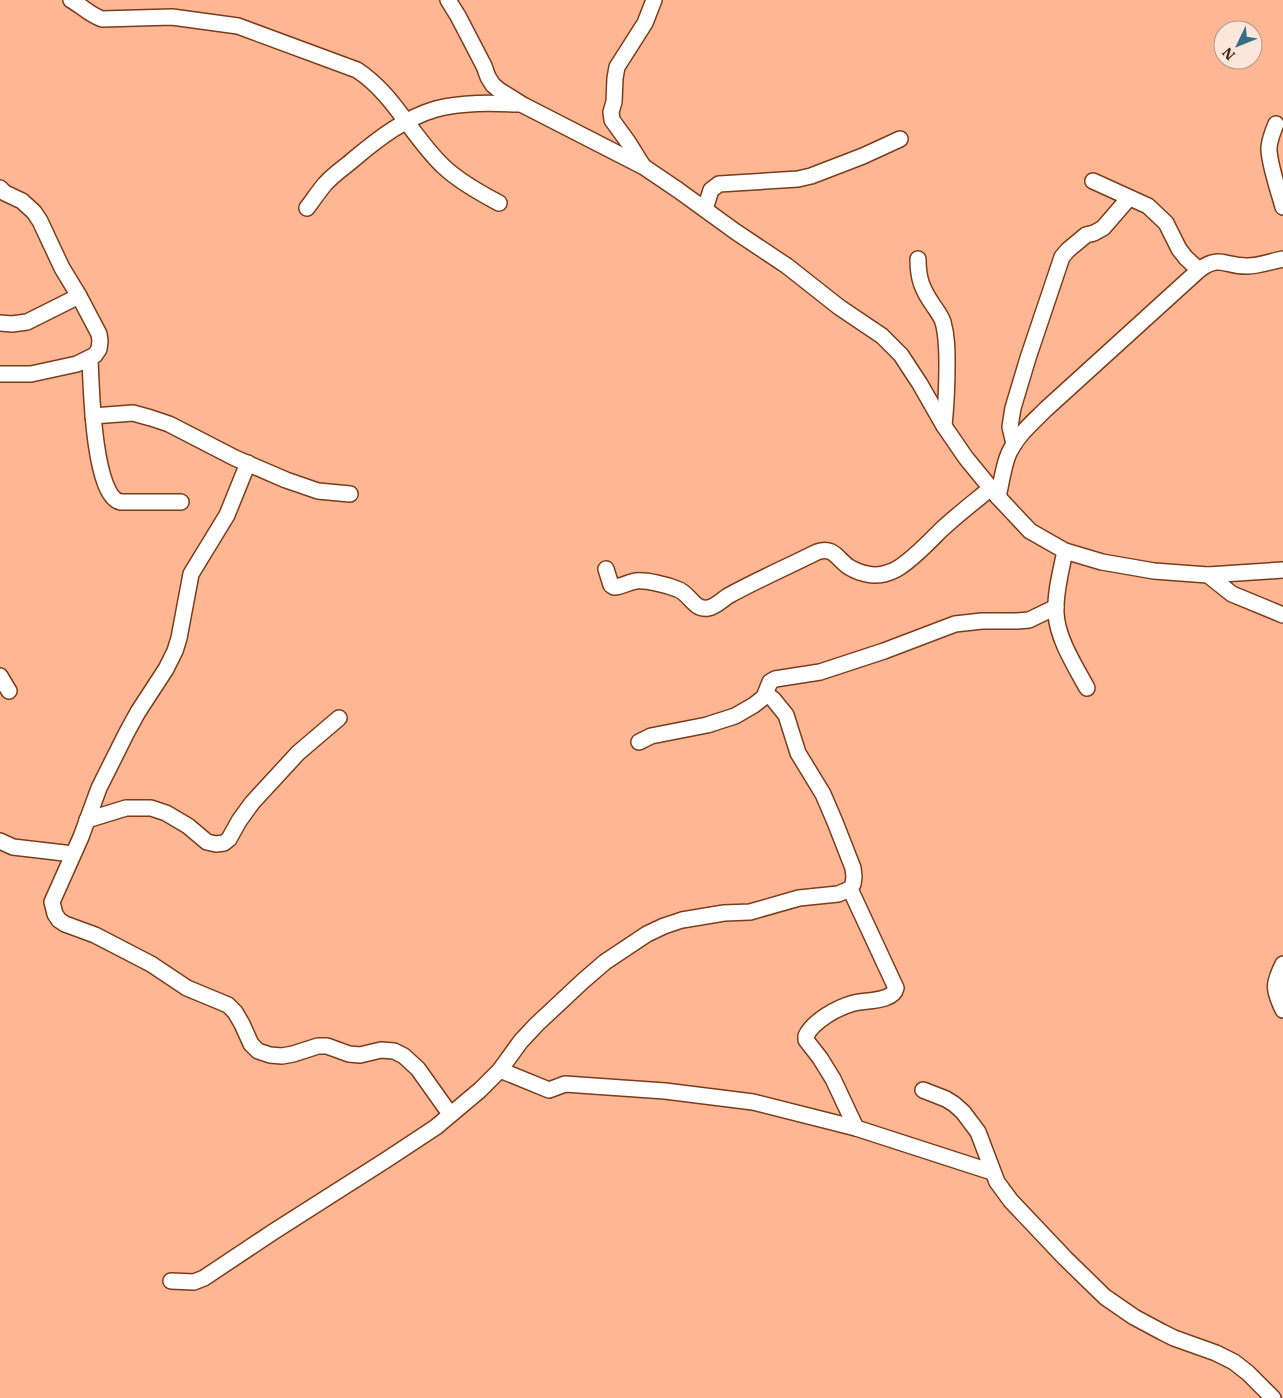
<svg xmlns="http://www.w3.org/2000/svg" width="1283" height="1398" font-family="'IBM Plex Serif',serif">
<style>
.lines{fill:none;stroke-linecap:round;stroke-linejoin:round}
.minor-casing{stroke:#7a3d1b;stroke-width:18}
.minor{stroke:#fff;stroke-width:15}
</style>
<rect width="100%" height="100%" fill="#ffb793"/>
<g class="lines">
<defs>
<g id="minor">
<path d="M71 0C82 6 90 15 102 19L172 17 238 26 357 70C394 94 412 137 444 167 460 182 480 193 499 203"/>
<polyline points="448,0 458,16 484,66 488,77 493,85 499,90 523,105 644,167 678,190 736,232 787,266 839,307 882,336 901,355 920,384 944,426 966,458 998,497 1030,531 1065,551 1102,562 1154,571 1208,575 1283,570"/>
<path d="M1276 124C1273 131 1270 139 1269 147 1268 161 1279 192 1283 207"/>
<polyline points="643,166 628,142 612,120 611,112 614,102 615,78 617,67 645,23 654,0"/>
<polyline points="1093,181 1148,206 1166,223 1179,249 1186,258 1199,270"/>
<polyline points="0,188 5,193 22,201 34,212 40,221 62,268 79,296 99,334 100,341 99,349 95,355 77,364 31,374 0,374"/>
<path d="M307 208C313 200 319 191 325 184 334 174 345 167 354 159 379 138 405 118 436 109 462 102 492 103 519 104"/>
<polyline points="705,209 711,190 719,184 798,179 811,176 863,156 900,139"/>
<path d="M918 259C918 279 922 289 933 305 937 311 941 316 943 322 947 336 947 350 947 364 947 385 946 406 944 426"/>
<polyline points="0,323 12,324 27,322 79,296"/>
<path d="M90 358C91 382 93 498 121 502H181"/>
<polyline points="93,416 133,413 151,418 169,424 235,458 286,480 318,491 350,494"/>
<polyline points="1014,444 1010,427 1013,408 1028,358 1062,257 1068,250 1086,235 1094,233 1103,228 1129,198"/>
<polyline points="248,463 227,515 191,574 179,638 175,651 166,669 138,712 127,732 99,788 81,837 52,902 55,914 59,920 65,924 95,935 151,964 187,988 228,1005 235,1012 242,1024 251,1044 258,1051 270,1055 282,1056 293,1054 318,1046 327,1046 349,1054 360,1055 381,1050 394,1051 404,1056 418,1069 450,1114"/>
<path d="M998 497C1001 484 1003 470 1007 458 1014 438 1031 424 1046 409L1199 270C1220 254 1226 267 1248 266 1259 266 1272 261 1283 259"/>
<path d="M1065 551C1061 571 1055 592 1056 613 1057 638 1075 666 1087 688"/>
<path d="M606 569 611 585 614 587C622 587 628 582 636 581 647 580 667 585 677 589 690 593 693 610 708 608 715 607 722 600 728 596 757 580 787 567 817 552 834 546 837 559 849 567 854 570 861 573 867 574 878 577 891 573 900 567 915 557 928 543 941 530 957 515 974 502 991 488"/>
<polyline points="1208,575 1232,594 1283,615"/>
<polyline points="0,676 9,691"/>
<polyline points="639,742 651,736 707,725 735,716 754,705 764,697 770,682 775,679 820,672 884,651 955,624 982,621 1017,621 1029,620 1056,607"/>
<polyline points="87,820 126,808 151,808 166,813 188,826 207,842 216,844 224,843 229,839 239,821 252,803 298,753 339,718"/>
<polyline points="0,841 13,847 73,854"/>
<path d="M850 889 896 988C893 1002 866 1000 854 1003 838 1007 813 1021 806 1036V1040L820 1058 833 1079 856 1128"/>
<path d="M1283 964C1273 984 1273 989 1283 1010"/>
<polyline points="500,1070 549,1090 565,1084 665,1091 753,1102 856,1128 992,1172"/>
<polyline points="923,1090 946,1099 954,1104 963,1112 978,1132 997,1182 1011,1201 1065,1258 1105,1297 1134,1317 1162,1332 1174,1338 1216,1353 1234,1362 1248,1373 1273,1398"/>
<polyline points="171,1281 194,1282 204,1278 273,1232 386,1160 436,1127 480,1090 500,1070 521,1041 537,1024 583,981 605,962 647,934 664,926 682,920 724,913 750,912 799,898 838,894 850,889 853,884 854,877 853,868 835,822 823,794 798,753 786,715 773,699 766,694"/>
</g>
</defs>
<!-- minor casing -->
<use href="#minor" class="minor-casing"/>
<!-- minor -->
<use href="#minor" class="minor"/>
</g>
<!-- north arrow -->
<g transform="translate(1238 45) rotate(227)"><circle r="24" fill="#fce5da" stroke="#b1988c"/>
<path d="M0-4L9 19L0 12L-9 19Z" fill="#357088"/>
<text y="-8" font-size="14" font-weight="bold" text-anchor="middle" fill="#402416">N</text>
</g>
</svg>
